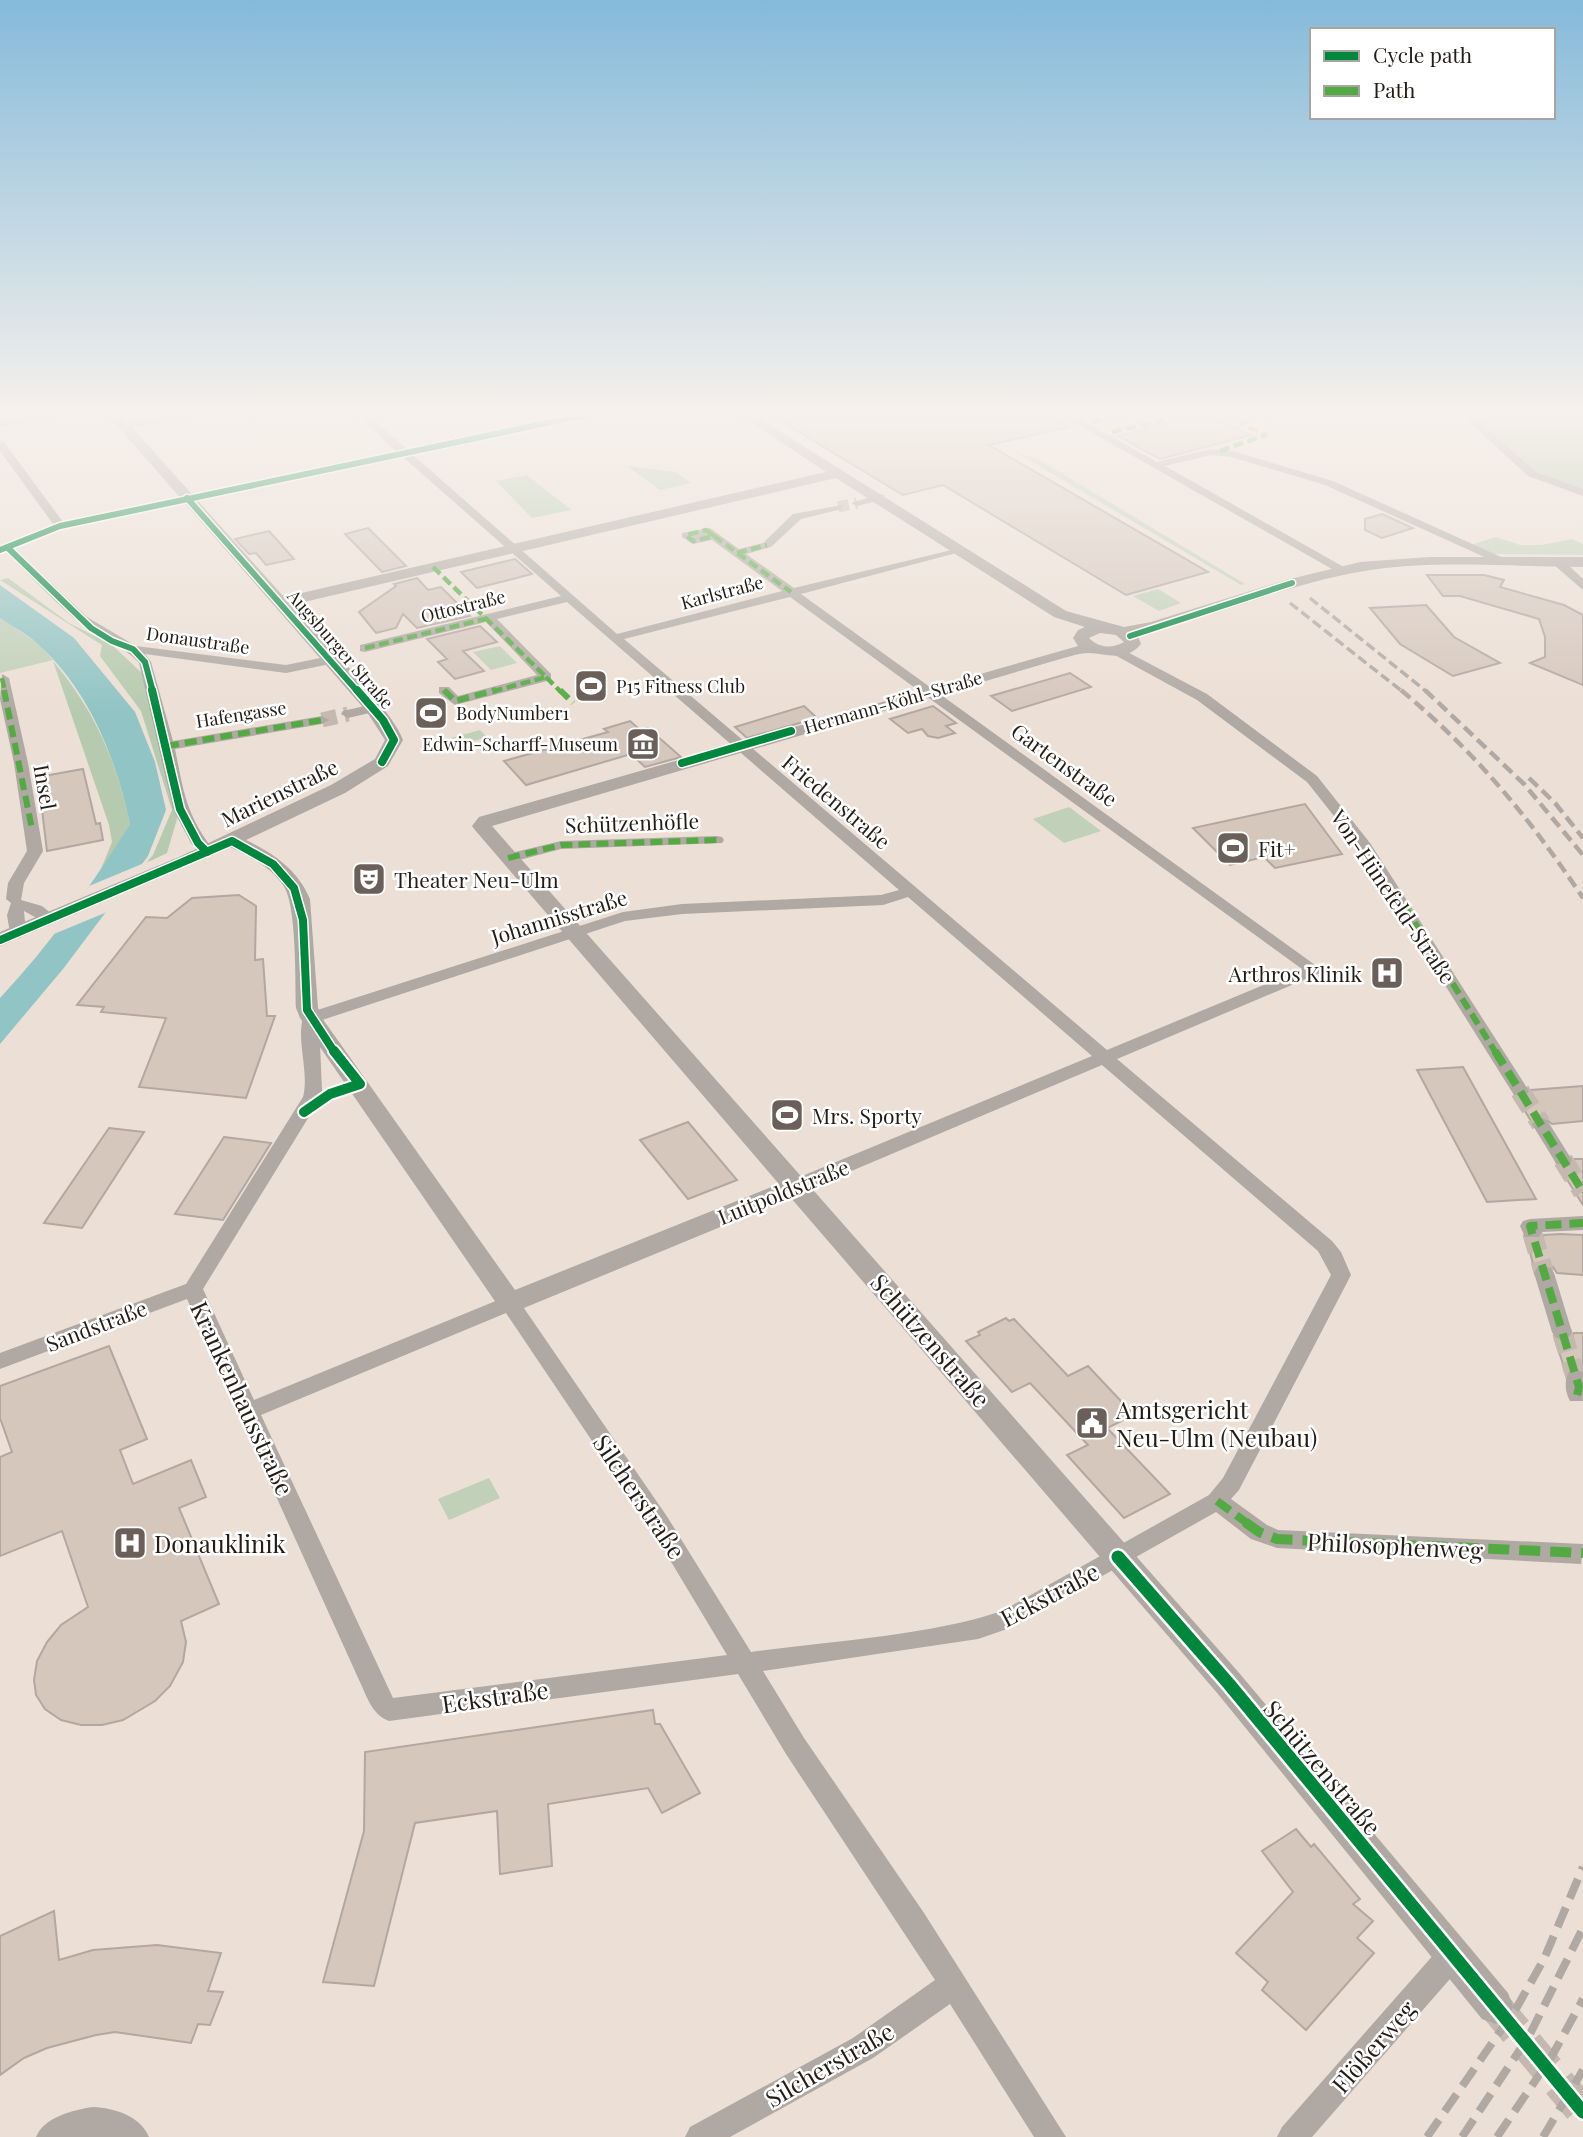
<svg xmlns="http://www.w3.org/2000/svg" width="1583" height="2137" font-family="'Playfair Display',serif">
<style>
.green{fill:#c0d0b9}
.forest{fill:#b6caaf}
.water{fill:#91c4c4}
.pier{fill:#ecdfd5}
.building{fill:#d6c7bd;stroke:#b2a7a1;stroke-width:2}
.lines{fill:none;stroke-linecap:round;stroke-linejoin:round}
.minor-tunnel-far2{stroke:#c4b8af;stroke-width:11;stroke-dasharray:11 6;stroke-linecap:butt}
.minor-tunnel-far1{stroke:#c4b8af;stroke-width:15;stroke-dasharray:15 8;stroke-linecap:butt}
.minor-tunnel{stroke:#c4b8af;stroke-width:20;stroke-dasharray:20 10;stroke-linecap:butt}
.tertiary-tunnel{stroke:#c4b8af;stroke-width:33;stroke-dasharray:33 17;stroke-linecap:butt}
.minor{fill:#afa8a3;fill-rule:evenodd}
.tertiary{fill:#afa8a3;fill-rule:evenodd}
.rail-far2{stroke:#b0a8a2;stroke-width:3.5;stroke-dasharray:10 4.5;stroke-linecap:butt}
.rail-far1{stroke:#b0a8a2;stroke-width:4.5;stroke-dasharray:12 6;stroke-linecap:butt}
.rail{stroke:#b0a8a2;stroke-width:8;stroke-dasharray:21 10;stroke-linecap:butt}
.quiet-far3{stroke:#53a942;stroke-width:4.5;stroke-dasharray:10 4.5;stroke-linecap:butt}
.quiet-far2{stroke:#53a942;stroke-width:6;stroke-dasharray:12 6;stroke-linecap:butt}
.quiet-far1{stroke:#53a942;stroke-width:8;stroke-dasharray:16 8;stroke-linecap:butt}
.quiet{stroke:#53a942;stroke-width:10;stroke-dasharray:21 10;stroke-linecap:butt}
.cycleway-far3-casing{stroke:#fff;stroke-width:9}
.cycleway-far2-casing{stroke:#fff;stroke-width:11}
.cycleway-far1-casing{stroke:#fff;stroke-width:14}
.cycleway-casing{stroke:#fff;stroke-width:18}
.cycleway-far3{stroke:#00873e;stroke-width:6}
.cycleway-far2{stroke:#00873e;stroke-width:8}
.cycleway-far1{stroke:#00873e;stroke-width:10}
.cycleway{stroke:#00873e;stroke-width:13}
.labels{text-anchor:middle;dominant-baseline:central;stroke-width:5;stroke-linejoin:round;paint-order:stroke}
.far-street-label{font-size:18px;fill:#241c16;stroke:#fff}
.far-poi-label{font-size:18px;fill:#241c16;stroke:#fff;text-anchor:start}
.street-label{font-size:21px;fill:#241c16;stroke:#fff}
.poi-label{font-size:21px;fill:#241c16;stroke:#fff;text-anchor:start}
.near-street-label{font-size:24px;fill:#241c16;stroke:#fff}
.near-poi-label{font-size:24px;fill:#241c16;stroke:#fff;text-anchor:start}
</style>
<rect width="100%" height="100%" fill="#ecdfd5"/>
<!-- green -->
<g class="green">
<polygon points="1015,452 1038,459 1245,584 1241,585"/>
<polygon points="1496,537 1520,545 1542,545 1572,539 1583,544 1583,555 1493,554 1471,545"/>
<polygon points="1158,589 1181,603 1159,611 1133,596"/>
<polygon points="0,618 40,645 53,660 0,673"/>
<polygon points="500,646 517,663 491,670 473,652"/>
<polygon points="480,730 487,737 436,752 429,744"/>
<polygon points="1069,807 1101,831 1064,843 1033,819"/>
<polygon points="489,1478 500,1498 449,1520 438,1499"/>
</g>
<!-- forest -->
<g class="forest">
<polygon points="1470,415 1577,415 1583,417 1583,492 1534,474"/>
<polygon points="627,466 676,472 691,483 660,490"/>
<polygon points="527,475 571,510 532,518 496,481"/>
<polygon points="8,578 69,623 112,645 146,677 180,809 167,853 146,863 153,855 172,810 141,711 100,656 102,645 0,580"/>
<path d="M53 661C95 711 116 760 130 824L99 874 112 842 109 825Z"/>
</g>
<!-- water -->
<path class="water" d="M0 585 74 638 135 712 155 762 166 810 148 856 63 969 0 1044V998C50 945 91 886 130 824 116 759 90 692 40 646 29 635 13 627 0 618Z"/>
<!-- pier -->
<polygon class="pier" points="149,861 112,910 54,934 89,886"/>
<!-- building -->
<g class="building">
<polygon points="771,415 1048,415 1070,427 989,445 1208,572 1126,595 943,485 903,495"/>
<polygon points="1197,415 1206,415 1251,435 1160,459 1118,436"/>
<polygon points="1382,514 1413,528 1382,538 1365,530 1365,519"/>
<polygon points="368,528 406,566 382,572 345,534"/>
<polygon points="269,531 294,559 266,565 256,553 249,554 235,539"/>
<polygon points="515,559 532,574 477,588 461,572"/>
<polygon points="1427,575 1484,575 1504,580 1500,587 1564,605 1583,615 1583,685 1530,663 1545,657 1545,637 1539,619 1460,596 1443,596"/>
<polygon points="417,578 428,590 441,587 470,616 417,628 403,614 396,628 376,633 359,612 396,586 394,584"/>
<polygon points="1426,605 1454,637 1500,663 1453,676 1400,644 1370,608"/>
<polygon points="480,626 497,642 463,651 484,671 455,679 438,662 447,659 427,639"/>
<polygon points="1070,673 1091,687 1012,711 991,696"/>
<polygon points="804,706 817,718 747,738 735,727"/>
<polygon points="933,706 956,723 946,726 955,733 938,738 928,736 922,729 908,733 890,719"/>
<polygon points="630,721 640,730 648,728 681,757 645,767 631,754 526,785 504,761 608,732 604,729"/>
<polygon points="83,769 96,824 100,823 103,840 47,851 38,777"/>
<polygon points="1305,804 1342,854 1275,868 1264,857 1230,865 1193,828"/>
<polygon points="239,895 256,906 255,960 263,959 267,1016 275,1016 246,1098 139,1087 166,1018 101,1012 104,1007 77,1005 146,917 167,918 192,898"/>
<polygon points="1463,1067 1536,1199 1487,1202 1417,1070"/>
<polygon points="1583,1086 1583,1121 1552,1124 1542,1116 1531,1121 1517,1098 1528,1097 1531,1090"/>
<polygon points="688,1122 737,1180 688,1199 640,1140"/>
<polygon points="109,1128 144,1132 82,1228 44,1223"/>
<polygon points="224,1137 271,1143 223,1220 175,1214"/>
<polygon points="1574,1159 1583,1159 1583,1205 1559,1167 1570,1167"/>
<polygon points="1560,1234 1583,1235 1583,1275 1557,1273 1553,1267 1545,1263 1534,1268 1527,1240 1539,1240 1544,1235"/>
<polygon points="1006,1318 1009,1321 1014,1319 1068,1376 1088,1366 1134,1415 1107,1428 1170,1494 1124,1518 1067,1455 1088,1445 1030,1383 1012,1392 966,1341 980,1335 978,1332"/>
<polygon points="1574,1333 1583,1333 1583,1369 1575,1367 1566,1373 1555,1340 1563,1342 1570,1339"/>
<polygon points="109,1346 147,1439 120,1450 133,1484 191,1460 206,1497 179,1508 219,1604 181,1621 186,1642 183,1662 170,1686 155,1701 123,1720 102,1725 81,1725 61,1720 45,1709 36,1695 34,1680 37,1661 47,1642 61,1625 88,1607 62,1531 0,1556 0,1457 12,1452 0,1418 0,1386"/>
<polygon points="653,1710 655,1724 660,1724 700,1793 662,1813 648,1788 548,1804 552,1866 500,1874 497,1811 415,1823 374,1986 323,1982 364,1831 365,1752"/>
<polygon points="1296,1829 1311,1847 1314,1844 1360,1899 1353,1904 1373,1921 1357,1938 1374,1953 1306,2030 1262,1990 1268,1982 1236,1953 1293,1892 1262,1851"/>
<polygon points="54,1911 59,1960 93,1950 157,1945 221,1953 208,1991 223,1992 210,2025 198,2024 191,2043 115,2032 96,2035 47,2048 24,2058 0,2075 0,1936"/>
</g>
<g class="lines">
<!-- minor-tunnel-far2 -->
<polyline class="minor-tunnel-far2" points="838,507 857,503"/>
<!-- minor-tunnel-far1 -->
<polyline class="minor-tunnel-far1" points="322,720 348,714"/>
<!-- minor-tunnel -->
<g class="minor-tunnel">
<polyline points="1520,1091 1541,1124"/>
<polyline points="1563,1160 1583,1192"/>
<polyline points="1532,1232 1544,1273"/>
<polyline points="1562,1332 1576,1378"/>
</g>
<!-- tertiary-tunnel -->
<polyline class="tertiary-tunnel" points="1495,2006 1583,2112"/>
<!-- minor -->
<g class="minor">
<polygon points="37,415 58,415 0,427 0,421"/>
<polygon points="174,415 195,415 123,429 118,426"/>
<path d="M357 415H368L407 449 573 415H590L585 418 413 455 617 634 782 591 712 540 693 544 682 537V533L710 528 739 549 763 543 793 514 842 505V509L801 519 771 547 746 554 794 588 964 547V551L801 594 1322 970 1320 973 1117 1059 1332 1241 1341 1252 1351 1275 1239 1490 1231 1499 1267 1525 1278 1530 1583 1544 1581 1564 1277 1548 1251 1539 1216 1512 1010 1628 978 1639 763 1671 804 1738 924 1913 1066 2137H1034L950 2004 873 2058 730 2137H685L690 2127 853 2038 935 1980 786 1754 738 1674 389 1721C371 1714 367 1696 359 1680L187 1299 0 1369V1353L186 1284 303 1097C310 1072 294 1034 305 1014L623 912 682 904 881 895 899 890 567 602 497 619 551 674V680L455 705 439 693V687H449L458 696 537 675 486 622 365 652 360 651V645L561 596 403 457 60 529 56 528 0 451V441L4 442 63 522 397 452ZM790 597 1302 969 1107 1050 624 639ZM908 897 1092 1056 790 1181 788 1186 790 1191H804L1102 1065 1318 1251 1331 1275 1223 1478 1209 1495 1002 1611C928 1636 829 1641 751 1652L668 1518 517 1298 510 1296 503 1298 254 1400 203 1289 310 1115 336 1098 366 1088 369 1084 360 1078 322 1091 319 1021 625 921 682 914 883 905ZM506 1313 652 1530 727 1655 393 1698 261 1415Z"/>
<polygon points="1061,415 1073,415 1157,462 1211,449 1236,452 1333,481 1510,561 1500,564 1325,485 1231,457 1211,455 1165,466 1349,570 1339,573"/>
<polygon points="1462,415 1473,415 1536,472 1583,489 1583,496 1528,476"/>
<polygon points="880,494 884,495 884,499 857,506 851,503"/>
<path d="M8 550H16L87 617 136 646 286 665 330 656 336 660 335 663 286 673 145 654 151 662 173 741 322 716 329 720 322 724 175 749C184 793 186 815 215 852L212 855H202L191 843 173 809 139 663C123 645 99 638 80 623 54 602 32 577 8 554Z"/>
<polygon points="1554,559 1562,559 1583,579 1583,590 1554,565"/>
<polygon points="1118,647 1207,694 1317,776 1370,843 1529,1091 1526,1095 1514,1095 1357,845 1307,782 1197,700 1113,654 1112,651"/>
<polygon points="2,674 9,678 28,763 43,851 24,883 21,900 42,906 58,919 56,922 44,922 24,911 26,933 18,938 10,933 7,915 11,903 6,899 8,883 27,851 14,763 0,699"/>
<polygon points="373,704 378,705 378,711 348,718 341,714 343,711"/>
<polygon points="717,836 722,837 724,840 722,843 561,849 508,863 500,858 503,855 561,841"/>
<polygon points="1541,1118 1547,1120 1572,1160 1570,1164 1556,1164 1554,1160 1532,1124"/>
<polygon points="1583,1216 1583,1230 1542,1232 1539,1237 1525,1237 1520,1226 1523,1221 1530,1219"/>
<polygon points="1544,1266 1551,1268 1554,1273 1572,1332 1569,1337 1562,1340 1555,1337 1552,1332 1534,1273 1537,1268"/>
<path d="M1576 1370 1583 1372V1401H1570C1565 1392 1564 1381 1569 1372Z"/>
<polygon points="1453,1940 1463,1944 1467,1954 1463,1964 1312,2137 1277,2137 1282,2127 1443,1944"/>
<path d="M93 2107C115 2108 140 2116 149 2137H36C44 2117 73 2110 93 2107Z"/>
</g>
<!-- tertiary -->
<path class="tertiary" d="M108 415H121L284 597 826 472 740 415H754L1066 611 1124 627 1151 622 1286 580 1360 562 1429 557H1583V567C1511 567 1429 559 1359 572 1283 585 1212 619 1137 634L1141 644C1126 662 1108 654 1089 653 1077 653 1062 659 1050 662L492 826 1240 1674 1508 1993 1513 2006 1508 2019 1495 2024 1482 2019 1218 1694 791 1198 519 1310 510 1312 501 1310 300 1018 296 1008C295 981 297 904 283 885 271 867 249 856 230 847L0 946V932L179 857 331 785 375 759 385 740 367 712ZM836 478 1054 617 1085 627 1078 630 1073 638 1078 646 479 817 472 826 475 830 779 1184 515 1290 322 1018 318 1008 310 899C297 869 274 854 246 840L345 793 388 766 403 740C394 711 315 632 291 605ZM1100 633 1116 635 1124 642C1112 649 1099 648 1089 638Z"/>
<!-- rail-far2 -->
<g class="rail-far2">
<polyline points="989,415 998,419"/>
<polyline points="1310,598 1427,692"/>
<polyline points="1290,603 1403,692"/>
</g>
<!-- rail-far1 -->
<g class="rail-far1">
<path d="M1401 690C1476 753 1529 817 1583 898"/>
<polyline points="1425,690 1524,784 1583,855"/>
<polyline points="1529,778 1555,803 1583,838"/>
</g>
<!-- rail -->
<g class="rail">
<polyline points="1427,2137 1517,2007 1544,1959 1583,1867"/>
<polyline points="1462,2137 1529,2036 1583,1928"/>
<polyline points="1497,2137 1552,2056 1583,1999"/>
<polyline points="1543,2137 1583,2070"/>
</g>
<!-- quiet-far3 -->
<g class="quiet-far3">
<polyline points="1228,415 1248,422"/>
<polyline points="1070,417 1081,415"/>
<polyline points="1092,422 1126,415"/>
<polyline points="1112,432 1187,415"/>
<polyline points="1220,451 1266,435 1243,425 1241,421"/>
<polygon points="706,530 714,536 693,541 686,535"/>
<polyline points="714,536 791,592"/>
<polyline points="737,553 767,545"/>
<polyline points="433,567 546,677 490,692"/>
<polyline points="365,648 489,618"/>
<polyline points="546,677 561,692"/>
<polyline points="2,678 5,692"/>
<polyline points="444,690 446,692"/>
</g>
<!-- quiet-far2 -->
<g class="quiet-far2">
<polyline points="4,690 32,829"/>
<polyline points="444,690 455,701 496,690"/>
<polyline points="560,690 573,703"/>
<polyline points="167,746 322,720"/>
<polyline points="508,858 561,845 717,840"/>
<polyline points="1405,907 1496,1053"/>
</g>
<!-- quiet-far1 -->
<g class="quiet-far1">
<polyline points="1495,1051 1583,1192"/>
<polyline points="1577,1395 1579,1387 1530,1226 1583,1223"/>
<polyline points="1217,1501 1247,1523"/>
</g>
<!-- quiet -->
<polyline class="quiet" points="1245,1522 1259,1532 1277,1539 1583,1553"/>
<defs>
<g id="cycleway-far3">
<polyline points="187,498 358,692"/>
<polyline points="8,548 91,628 112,641 133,649 145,662 153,692"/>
<polyline points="0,550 60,526 585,415"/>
<polyline points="1130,636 1292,583"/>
</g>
<g id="cycleway-far2">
<polyline points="152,690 180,809 198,843 207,852"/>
<polyline points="357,690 383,720 394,740 382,762"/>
<polyline points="682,763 791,731"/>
<polyline points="0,940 232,841 273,864 294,888 303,920 307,1010 335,1053"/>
</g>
<polyline id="cycleway-far1" points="304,1112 330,1094 360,1084 334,1051"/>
<polyline id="cycleway" points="1118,1557 1229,1684 1583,2112"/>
</defs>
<!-- cycleway-far3 casing -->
<use href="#cycleway-far3" class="cycleway-far3-casing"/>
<!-- cycleway-far2 casing -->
<use href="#cycleway-far2" class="cycleway-far2-casing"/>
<!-- cycleway-far1 casing -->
<use href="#cycleway-far1" class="cycleway-far1-casing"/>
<!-- cycleway casing -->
<use href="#cycleway" class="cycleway-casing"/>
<!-- cycleway-far3 -->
<use href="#cycleway-far3" class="cycleway-far3"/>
<!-- cycleway-far2 -->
<use href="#cycleway-far2" class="cycleway-far2"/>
<!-- cycleway-far1 -->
<use href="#cycleway-far1" class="cycleway-far1"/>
<!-- cycleway -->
<use href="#cycleway" class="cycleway"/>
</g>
<!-- sky -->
<linearGradient id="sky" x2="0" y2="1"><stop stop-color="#85bada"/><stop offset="0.58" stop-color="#f6f1ec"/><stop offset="1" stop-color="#f6f1ec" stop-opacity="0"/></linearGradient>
<rect width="1583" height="714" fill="url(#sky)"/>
<!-- icons -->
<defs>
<symbol id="stadium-square" viewBox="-11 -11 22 22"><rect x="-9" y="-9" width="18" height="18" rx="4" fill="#6a6059" stroke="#fff"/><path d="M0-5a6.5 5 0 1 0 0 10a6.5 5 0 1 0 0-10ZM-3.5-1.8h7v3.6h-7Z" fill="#fff"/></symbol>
<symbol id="museum-square" viewBox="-11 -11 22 22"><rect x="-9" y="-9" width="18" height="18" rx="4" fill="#6a6059" stroke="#fff"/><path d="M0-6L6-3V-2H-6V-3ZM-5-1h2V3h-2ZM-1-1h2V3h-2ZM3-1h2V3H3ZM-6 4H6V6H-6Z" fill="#fff"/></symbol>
<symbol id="theatre-square" viewBox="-11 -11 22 22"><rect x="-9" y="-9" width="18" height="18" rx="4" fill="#6a6059" stroke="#fff"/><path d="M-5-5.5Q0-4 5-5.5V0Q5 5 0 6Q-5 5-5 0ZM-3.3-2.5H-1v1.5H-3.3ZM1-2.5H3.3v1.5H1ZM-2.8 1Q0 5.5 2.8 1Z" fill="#fff"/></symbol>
<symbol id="hospital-square" viewBox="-11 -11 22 22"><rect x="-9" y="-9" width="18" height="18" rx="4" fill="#6a6059" stroke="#fff"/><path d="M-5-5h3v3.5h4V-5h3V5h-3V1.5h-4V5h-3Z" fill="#fff"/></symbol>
<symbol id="civic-square" viewBox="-11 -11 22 22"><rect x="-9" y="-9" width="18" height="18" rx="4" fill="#6a6059" stroke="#fff"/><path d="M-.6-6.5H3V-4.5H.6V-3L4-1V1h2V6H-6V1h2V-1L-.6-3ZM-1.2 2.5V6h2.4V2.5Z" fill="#fff"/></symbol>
</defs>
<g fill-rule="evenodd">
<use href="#stadium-square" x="572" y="667" width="38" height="38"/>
<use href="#stadium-square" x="412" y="694" width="38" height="38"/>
<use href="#museum-square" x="624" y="725" width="38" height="38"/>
<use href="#stadium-square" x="1214" y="829" width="38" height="38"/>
<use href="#theatre-square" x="350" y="860" width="38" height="38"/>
<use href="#hospital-square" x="1368" y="954" width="38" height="38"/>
<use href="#stadium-square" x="768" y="1096" width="38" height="38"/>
<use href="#civic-square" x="1073" y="1404" width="38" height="38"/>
<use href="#hospital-square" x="111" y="1524" width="38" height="38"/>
</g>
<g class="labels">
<!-- far-street labels -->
<g class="far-street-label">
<text transform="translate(722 592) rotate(-15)">Karlstraße</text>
<text transform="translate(463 606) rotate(-14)">Ottostraße</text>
<text transform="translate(198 640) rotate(8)">Donaustraße</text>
<text transform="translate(341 649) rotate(49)">Augsburger Straße</text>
<text transform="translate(893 702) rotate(-16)">Hermann-Köhl-Straße</text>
<text transform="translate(241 714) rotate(-9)">Hafengasse</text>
</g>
<!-- far-poi labels -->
<g class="far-poi-label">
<text x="616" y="686">P15 Fitness Club</text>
<text x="456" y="713">BodyNumber1</text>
<text x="618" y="744" text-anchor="end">Edwin-Scharff-Museum</text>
</g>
<!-- street labels -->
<g class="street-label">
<text transform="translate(1065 764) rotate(36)">Gartenstraße</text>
<text transform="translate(46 787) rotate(80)">Insel</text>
<text transform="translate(279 792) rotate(-26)">Marienstraße</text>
<text transform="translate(837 801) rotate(40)">Friedenstraße</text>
<text transform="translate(632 822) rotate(-2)">Schützenhöfle</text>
<text transform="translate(1394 896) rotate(56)">Von-Hünefeld-Straße</text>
<text transform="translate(559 916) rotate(-17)">Johannisstraße</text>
<text transform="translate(783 1191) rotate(-22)">Luitpoldstraße</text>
<text transform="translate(96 1325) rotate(-21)">Sandstraße</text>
</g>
<!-- poi labels -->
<g class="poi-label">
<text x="1258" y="848">Fit+</text>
<text x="394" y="879">Theater Neu-Ulm</text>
<text x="1362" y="973" text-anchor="end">Arthros Klinik</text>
<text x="812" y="1115">Mrs. Sporty</text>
</g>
<!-- near-street labels -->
<g class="near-street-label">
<text transform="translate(931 1340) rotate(49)">Schützenstraße</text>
<text transform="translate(243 1398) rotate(65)">Krankenhausstraße</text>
<text transform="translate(640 1496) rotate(56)">Silcherstraße</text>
<text transform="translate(1395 1545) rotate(3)">Philosophenweg</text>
<text transform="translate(1049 1594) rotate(-28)">Eckstraße</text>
<text transform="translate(495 1696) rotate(-8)">Eckstraße</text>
<text transform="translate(1323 1767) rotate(50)">Schützenstraße</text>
<text transform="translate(1373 2046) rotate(-49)">Flößerweg</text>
<text transform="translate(829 2064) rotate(-30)">Silcherstraße</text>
</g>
<!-- near-poi labels -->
<g class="near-poi-label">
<text x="1116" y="1409">Amtsgericht<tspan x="1116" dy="28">Neu-Ulm (Neubau)</tspan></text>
<text x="154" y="1543">Donauklinik</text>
</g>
</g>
<!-- legend -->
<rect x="1310" y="28" width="245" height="91" fill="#ffffff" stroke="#a7a4a2" stroke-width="2"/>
<rect x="1324" y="51" width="35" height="10" fill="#00873e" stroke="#a7a4a2" stroke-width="2"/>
<text x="1373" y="63" font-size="21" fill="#241c16">Cycle path</text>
<rect x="1324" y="86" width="35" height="10" fill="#53a942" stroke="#a7a4a2" stroke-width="2"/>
<text x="1373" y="98" font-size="21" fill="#241c16">Path</text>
</svg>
